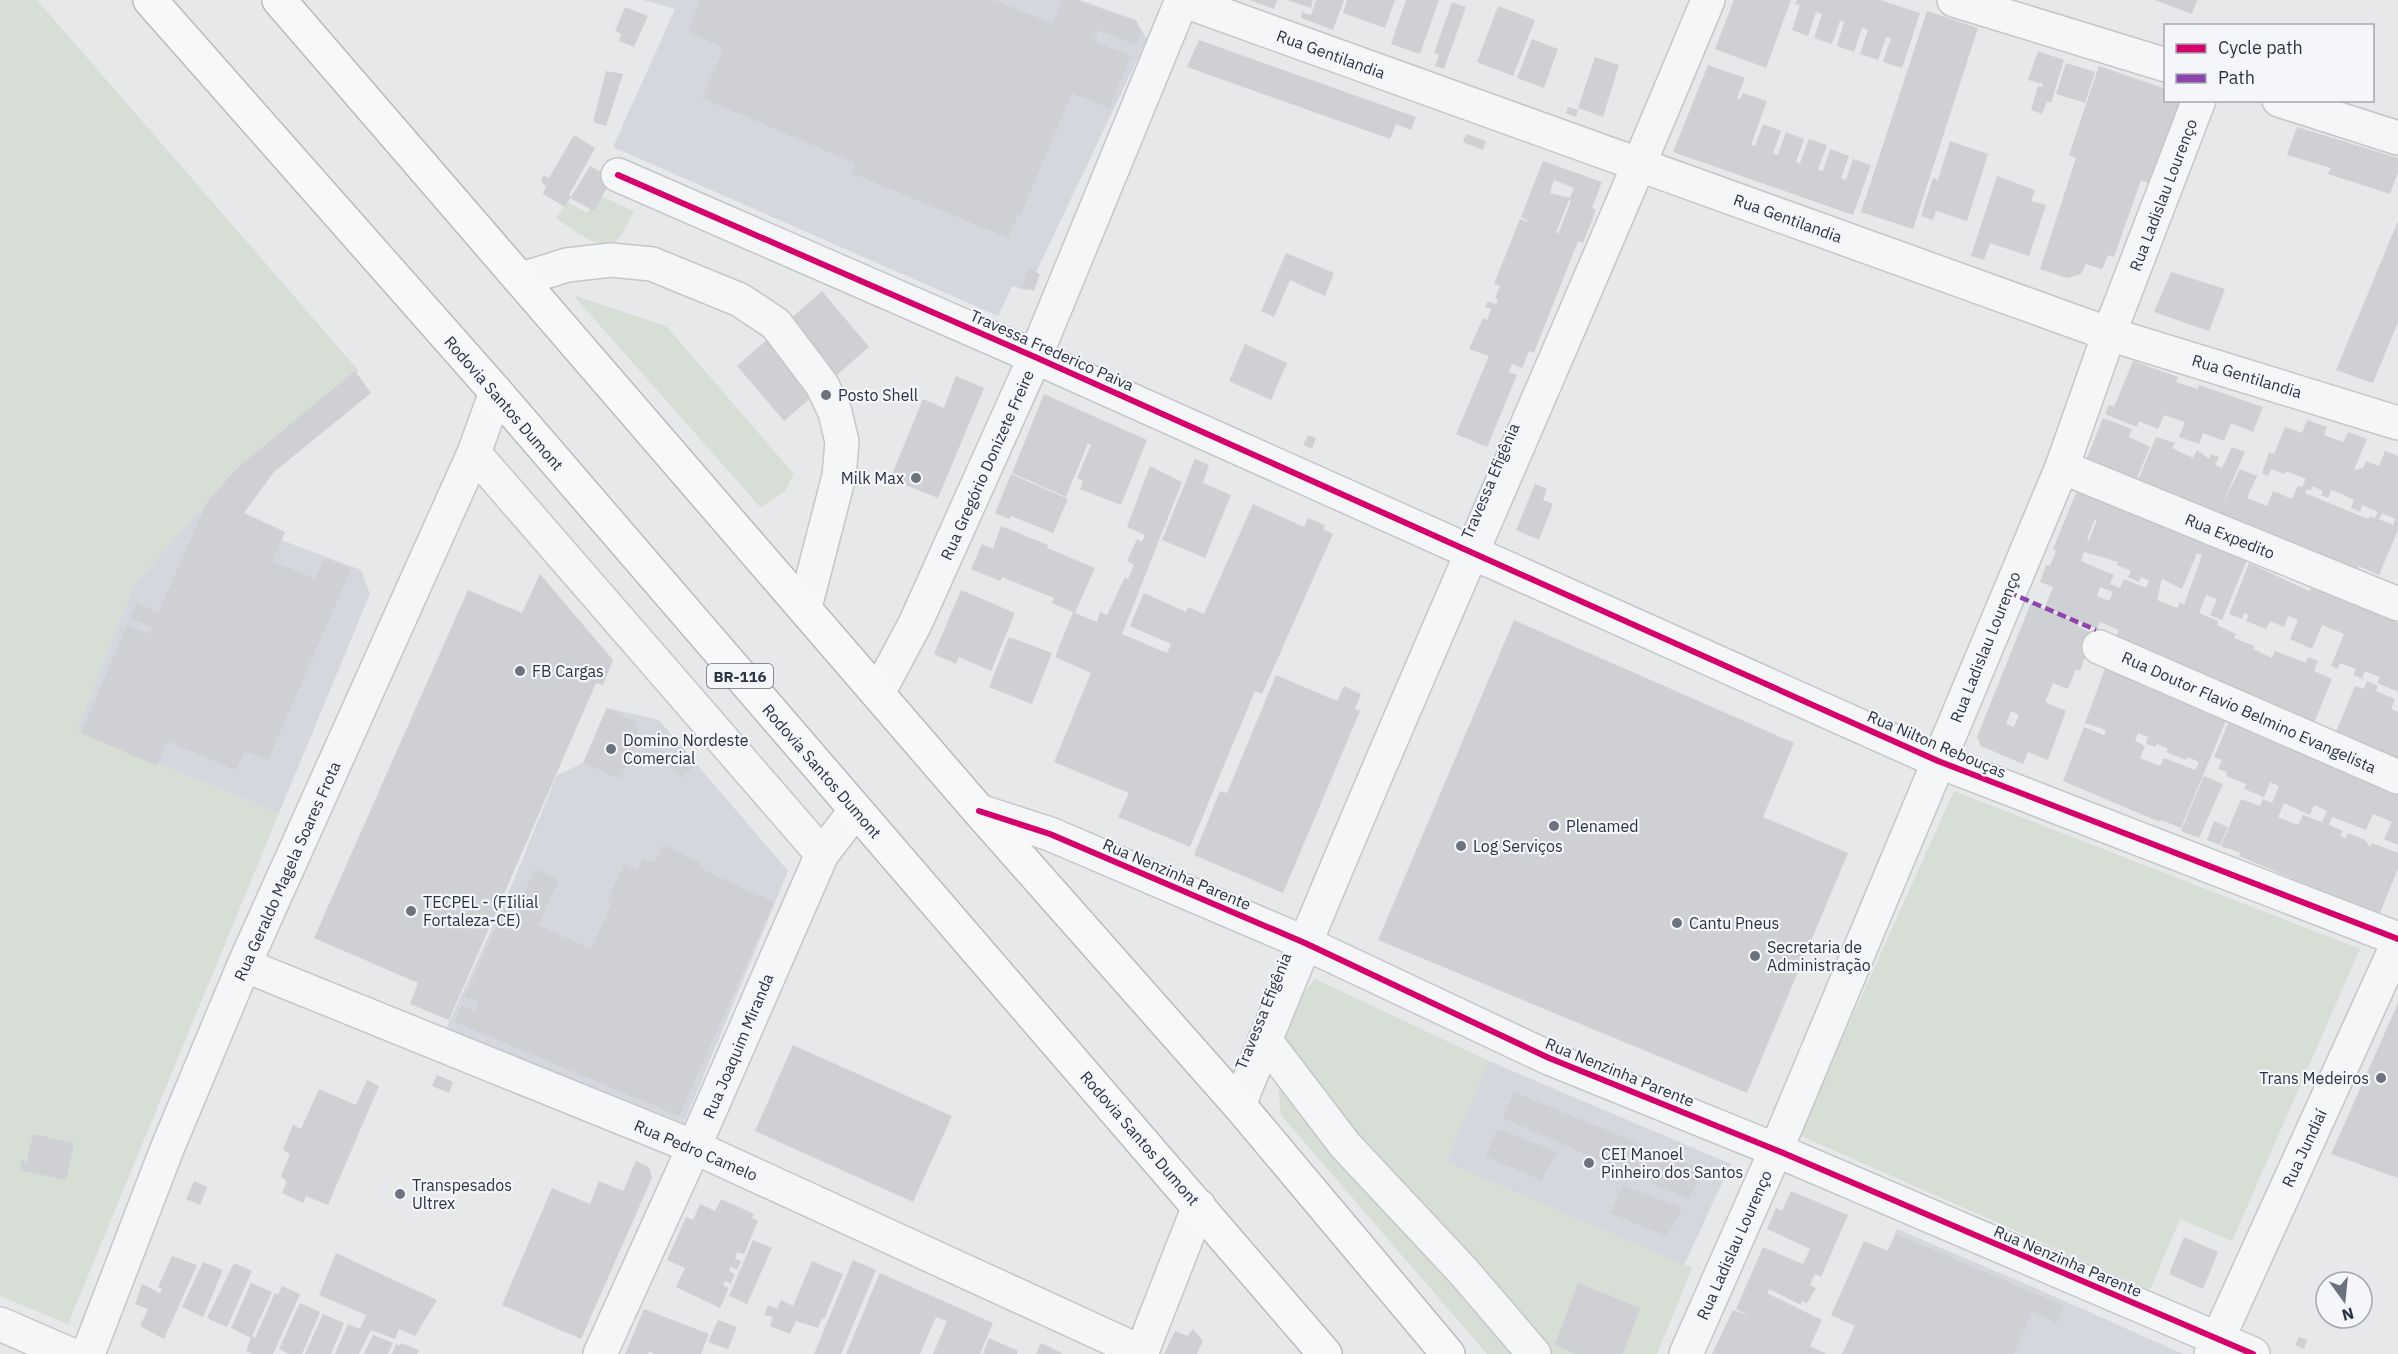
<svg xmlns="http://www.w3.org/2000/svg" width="2398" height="1354" font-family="'IBM Plex Sans',sans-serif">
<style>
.built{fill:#d4d7dd}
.green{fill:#d6ded6}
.building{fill:#ced0d3;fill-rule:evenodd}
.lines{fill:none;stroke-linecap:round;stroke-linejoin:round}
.minor-casing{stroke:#c4c6c8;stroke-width:36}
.highway-casing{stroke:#b8bbbf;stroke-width:36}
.minor{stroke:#f5f6f7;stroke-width:33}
.highway{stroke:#f8f8f8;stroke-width:33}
.quiet{stroke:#8e44ad;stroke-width:4.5;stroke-dasharray:9 4.5;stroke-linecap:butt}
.cycleway-casing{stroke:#f4f6f9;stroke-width:10}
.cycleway{stroke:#d6006c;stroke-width:6}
.poi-dot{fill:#6c737f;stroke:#f4f6f9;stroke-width:2}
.labels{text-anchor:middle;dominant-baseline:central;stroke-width:4.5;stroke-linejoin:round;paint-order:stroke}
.shield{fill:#f4f6f9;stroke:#676e7b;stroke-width:1.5}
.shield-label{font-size:15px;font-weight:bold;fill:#2b3445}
.street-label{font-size:16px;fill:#2b3445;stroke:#f4f6f9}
.poi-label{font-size:16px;fill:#2b3445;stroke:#f4f6f9;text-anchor:start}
</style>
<rect width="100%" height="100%" fill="#e6e8ea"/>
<!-- built -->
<g class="built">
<polygon points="643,0 1080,0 1136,20 1147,39 1027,291 1012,286 998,316 613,147 675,9"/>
<polygon points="215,493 244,513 283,531 281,540 361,570 370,594 279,813 77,730 134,585"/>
<polygon points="607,708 659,720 788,871 684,1123 446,1029 513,882 557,775 583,763"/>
<polygon points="1489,1061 1731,1164 1684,1265 1446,1162"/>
<polygon points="1897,1229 2042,1291 2183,1354 1843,1354"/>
</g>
<!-- green -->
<g class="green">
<polygon points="0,0 37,0 359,371 235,470 134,585 77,730 279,813 68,1324 0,1296"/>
<path d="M598 195 634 211C629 220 624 234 616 241 601 254 570 227 556 218L568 202 587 213Z"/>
<polygon points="573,295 666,326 794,474 785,491 761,508"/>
<polygon points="1954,791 2360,949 2232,1241 2180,1219 2150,1290 1799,1135"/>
<polygon points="1315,979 1489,1061 1447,1162 1692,1268 1657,1354 1487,1354 1281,1115 1277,1073 1287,1015"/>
</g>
<!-- building -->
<g class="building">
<polygon points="700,0 994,0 1053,24 1062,0 1075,0 1136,21 1141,32 1135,45 1098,30 1093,41 1131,56 1109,108 1072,93 1020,216 1018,215 1008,238 852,173 855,163 702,98 724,48 688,32"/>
<polygon points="1249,0 1277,0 1274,9"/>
<polygon points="1287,0 1313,0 1311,8"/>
<polygon points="1316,0 1344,0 1333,30 1301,18 1302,12 1311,15"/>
<polygon points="1347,0 1395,0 1385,28 1343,13"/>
<polygon points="1406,0 1439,0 1420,54 1391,44"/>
<polygon points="1734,0 1791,0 1766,68 1715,49"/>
<polygon points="1797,0 1880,0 1920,13 1902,68 1883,62 1891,38 1886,37 1878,60 1860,54 1868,30 1862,28 1854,52 1837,46 1844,22 1840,21 1832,44 1814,38 1822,14 1816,12 1808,36 1792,30 1800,5 1795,4"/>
<polygon points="2155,0 2197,0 2192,14"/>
<polygon points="1452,2 1466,7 1444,69 1435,66 1439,55 1434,53"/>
<polygon points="1498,6 1535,20 1513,76 1477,62"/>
<polygon points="625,7 648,16 634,47 619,41 621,34 615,31"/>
<polygon points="1927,11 1978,28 1913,229 1861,212"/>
<polygon points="1532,39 1558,49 1544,88 1517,78"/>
<polygon points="1199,40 1416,117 1411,130 1396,124 1390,139 1187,67"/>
<polygon points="2038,51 2064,60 2051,103 2047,101 2042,114 2031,110 2038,86 2042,87 2043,84 2028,80"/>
<polygon points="1595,57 1619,65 1603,117 1578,108"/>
<polygon points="2066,63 2095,72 2085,103 2056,94"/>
<polygon points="1708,65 1745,78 1737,98 1740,99 1743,93 1767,101 1751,145 1755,146 1763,124 1781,131 1773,153 1778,155 1786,132 1804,139 1796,162 1800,163 1809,139 1827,145 1818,170 1823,171 1830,149 1849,156 1841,178 1846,180 1853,159 1871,165 1853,215 1673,152"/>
<polygon points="2099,66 2166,89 2166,100 2181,100 2151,184 2141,180 2114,257 2108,255 2102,269 2086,264 2081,274 2067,278 2040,269 2076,158 2069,155"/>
<polygon points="606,71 623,74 606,126 593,122"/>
<polygon points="1568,107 1578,110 1576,117 1566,113"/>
<polygon points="2297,127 2398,158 2398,172 2390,194 2328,174 2331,168 2287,155"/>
<polygon points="1466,134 1486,141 1483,150 1463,142"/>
<polygon points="574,135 595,148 569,195 571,197 590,166 612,178 594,211 570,198 565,207 543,194 546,186 541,181 543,175 549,178"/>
<polygon points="1950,141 1988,154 1967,221 1936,211 1933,220 1921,216 1933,178 1938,180"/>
<path d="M1543 161 1602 182 1592 208 1596 210 1583 243 1578 241 1534 353 1529 351 1522 368 1512 364 1509 372 1517 375 1487 447 1456 434 1489 356 1469 349 1483 318 1487 320 1491 309 1485 307 1488 301 1496 304 1498 300 1495 299 1500 286 1494 284 1520 219 1531 223 1521 217ZM1554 180 1574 188 1570 198 1550 193ZM1569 200 1571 201 1558 234 1556 232Z"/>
<polygon points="1997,176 2035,190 2031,201 2046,205 2029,256 1990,243 1984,260 1971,256"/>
<polygon points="2398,221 2398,322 2373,383 2336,370"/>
<polygon points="1286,253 1334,273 1325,296 1290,280 1274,317 1261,311"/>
<polygon points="1029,269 1040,274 1034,291 1022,287"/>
<polygon points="2171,272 2225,289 2209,331 2154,312"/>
<polygon points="822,291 869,347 784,421 737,366"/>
<polygon points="1245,344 1287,363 1271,400 1229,381"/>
<polygon points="2133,361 2178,377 2176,382 2198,389 2199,385 2263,407 2253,432 2231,423 2224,441 2203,433 2199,444 2179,437 2185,422 2164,415 2158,429 2139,421 2137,427 2105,414 2109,405 2114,407"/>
<polygon points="355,371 371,393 274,472 244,513 285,532 272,561 315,579 325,558 351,569 268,760 245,751 236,770 167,741 157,766 81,733 127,625 149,634 152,627 130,618 137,603 158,613 208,501 235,470"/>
<polygon points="956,376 984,388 938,498 890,479 923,399 944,408"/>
<polygon points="1044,394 1147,440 1121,505 1080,489 1083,481 1077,478 1091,445 1088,443 1066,497 1012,473"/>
<polygon points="2103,418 2132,429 2129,437 2150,447 2134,485 2085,463"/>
<path d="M2307 420 2327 427 2324 435 2343 442 2348 432 2367 439 2354 470 2363 468 2366 461 2379 466 2385 451 2398 456V530L2379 575 2358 566 2357 571 2295 544 2294 548 2136 485 2156 437 2175 443 2172 448 2193 458 2197 450 2209 459 2211 454 2219 457 2215 465 2222 468 2232 447 2245 452 2221 507 2240 469 2257 476 2247 498 2267 506 2273 491 2292 499 2298 486 2302 487 2306 479 2286 471 2284 474 2271 469 2268 476 2262 473 2269 452 2274 454 2285 427 2302 433ZM2312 486 2323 491 2321 495 2328 498 2331 490 2344 495 2354 500 2351 508 2360 512 2362 505 2378 512 2375 518 2370 516 2368 519 2305 493 2307 489 2311 491ZM2382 513 2395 519 2393 525 2379 519Z"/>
<polygon points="1308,435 1316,438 1312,449 1303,445"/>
<polygon points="1195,459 1209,465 1203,483 1231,495 1205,558 1162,540"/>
<polygon points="1150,466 1182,482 1122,634 1167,653 1171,644 1130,626 1144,593 1186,612 1188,607 1204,614 1253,504 1304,527 1308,518 1325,525 1323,529 1333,534 1262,694 1255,691 1190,847 1118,817 1129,793 1054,762 1091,673 1055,657 1073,612 1052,603 1054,598 1002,577 1000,581 971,569 982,544 993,549 1001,526 1048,545 1047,548 1095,568 1075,613 1097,622 1100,612 1107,615 1125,577 1128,579 1134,565 1127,561 1137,539 1142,542 1145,535 1127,527"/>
<polygon points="1011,474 1068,499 1053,533 1011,516 1009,519 995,513"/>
<polygon points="1535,484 1547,489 1543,500 1553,504 1539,540 1516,530"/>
<path d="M2078 488 2105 502 2247 560 2222 620 2210 615 2217 599 2206 595 2199 613 2218 621 2217 625 2236 634 2234 638 2254 646 2253 649 2272 658 2275 651 2306 663 2308 657 2318 661 2314 671 2332 679 2314 723 2274 707 2276 704 2256 696 2255 699 2215 683 2217 679 2197 671 2196 675 2115 639 2119 630 2100 622 2097 629 2045 607 2053 587 2040 582 2046 565 2050 566 2056 551 2053 549ZM2095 519 2097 520 2089 540 2087 539ZM2084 552 2118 562 2117 565 2131 571 2128 577 2139 582 2141 577 2149 581 2146 588 2124 579 2120 588 2110 584 2114 575 2081 561ZM2197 553 2202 555 2184 605 2180 602 2177 608 2157 600 2162 579 2182 589ZM2100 587 2113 592 2109 601 2097 596Z"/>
<polygon points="2249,563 2309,591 2311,588 2398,623 2398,692 2377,683 2380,677 2365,671 2362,679 2353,675 2356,669 2340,663 2338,669 2331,666 2344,634 2322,625 2312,649 2290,639 2298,620 2288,616 2284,627 2270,621 2266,629 2246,621 2249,615 2244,613 2242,619 2229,614"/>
<polygon points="540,574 613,660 603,685 596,683 449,1020 410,1004 418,983 314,938 468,590 522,613"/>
<polygon points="961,590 1015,613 991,671 959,657 956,664 934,654"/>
<path d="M2031 603 2079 623 2077 626 2090 632 2086 641 2088 650 2080 671 2076 669 2068 689 2053 683 2045 702 2066 711 2048 760 2028 752 2023 764 1981 746 1977 737ZM2011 711 2019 715 2014 727 2006 724Z"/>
<polygon points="1514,620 1794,743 1763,817 1848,853 1747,1093 1378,940"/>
<polygon points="1009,637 1052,653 1032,704 989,687"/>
<path d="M2106 666 2147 683 2145 687 2227 718 2181 828 2161 820 2160 822 2063 781 2084 727 2104 735 2106 730 2085 723ZM2138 733 2148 737 2146 744 2156 747 2157 744 2168 749 2166 752 2186 760 2188 757 2199 762 2195 770 2164 758 2160 766 2140 758 2145 746 2135 741Z"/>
<polygon points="1276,675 1337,701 1344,686 1361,694 1355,709 1360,711 1283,893 1194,855 1220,791 1227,793"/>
<polygon points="2367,681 2378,686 2376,691 2395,699 2391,709 2398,712 2398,761 2336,732 2355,686 2364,689"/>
<polygon points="607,708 634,721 640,736 620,779 583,763"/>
<path d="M2230 719 2265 737 2398 786V845L2384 839 2392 822 2373 814 2366 830 2332 817 2329 825 2343 831 2340 836 2346 838 2348 833 2365 840 2370 847 2372 843 2398 853V869L2379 915 2239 856 2241 853 2221 846 2241 799 2260 806 2263 799 2272 803 2279 786 2270 782 2264 797 2244 789 2246 784 2226 776 2227 772 2218 769 2222 760 2214 757ZM2284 803 2310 815 2314 805 2327 811 2322 822 2303 815 2298 825 2278 817Z"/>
<polygon points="684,749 696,764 681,778 669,765"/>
<polygon points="2204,776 2223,784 2199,838 2181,831"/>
<polygon points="2214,821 2228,827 2220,845 2207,840"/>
<polygon points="663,845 701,863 699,868 774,902 679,1116 455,1022 462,1005 475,1011 479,1002 465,997 504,909 514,914 535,869 559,880 538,925 591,949 612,903 607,901 624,864 637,870 643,858 655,863"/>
<polygon points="2398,1003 2398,1178 2331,1154"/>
<polygon points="793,1045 952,1116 913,1202 755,1131"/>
<polygon points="437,1075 453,1082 449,1093 432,1086"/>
<polygon points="367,1080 379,1086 328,1205 306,1196 303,1203 282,1193 287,1182 281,1176 290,1154 283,1150 293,1125 301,1129 319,1089 356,1105"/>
<polygon points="1514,1092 1703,1170 1689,1199 1503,1118"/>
<polygon points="1498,1129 1557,1152 1541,1180 1485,1156"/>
<polygon points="33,1134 74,1143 66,1180 20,1170 22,1160 27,1162"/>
<polygon points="636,1161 649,1167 652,1178 581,1339 502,1305 552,1188 590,1204 599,1181 623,1191"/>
<polygon points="194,1181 207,1187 200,1205 186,1199"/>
<polygon points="1623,1185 1682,1208 1667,1236 1610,1213"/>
<polygon points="1791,1191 1848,1215 1821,1277 1815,1274 1810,1285 1816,1288 1807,1303 1802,1301 1801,1305 1769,1289 1767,1293 1822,1320 1810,1346 1827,1354 1712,1354 1733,1310 1750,1316 1736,1309 1763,1247 1803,1264 1810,1249 1767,1229 1776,1208 1782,1211"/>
<polygon points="721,1199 754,1214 752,1218 758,1221 744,1254 737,1252 735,1259 741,1261 737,1270 731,1267 729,1271 735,1274 731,1284 725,1281 723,1285 729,1288 720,1308 676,1287 685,1268 667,1260 686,1217 693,1220 700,1204 715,1211"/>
<polygon points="1896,1234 2064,1306 2057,1323 2032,1312 2014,1354 1842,1354 1855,1326 1831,1315 1864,1241 1888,1251"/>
<polygon points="2184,1237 2218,1252 2203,1289 2169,1274"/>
<polygon points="753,1240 772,1248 747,1304 729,1296"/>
<polygon points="336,1253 437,1300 415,1336 399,1329 395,1339 371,1330 359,1354 335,1354 348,1324 360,1329 366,1315 319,1295"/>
<polygon points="172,1256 197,1265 164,1339 140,1326 148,1309 135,1304 142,1284 160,1293 162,1289 158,1287"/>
<polygon points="853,1260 876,1270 841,1354 814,1354"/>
<polygon points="812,1261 843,1274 824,1319 822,1318 818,1328 796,1321 790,1334 770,1326 773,1317 764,1315 768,1305 777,1309 781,1300 793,1306"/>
<polygon points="203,1262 223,1270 203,1317 182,1307"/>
<polygon points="234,1263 252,1271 227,1327 207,1318"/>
<polygon points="880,1273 993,1323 980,1354 933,1354 947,1321 936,1317 920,1354 846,1354"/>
<polygon points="251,1283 272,1292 252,1336 255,1338 275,1293 278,1295 282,1286 300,1294 273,1354 254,1354 246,1351 251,1338 231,1328"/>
<polygon points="1578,1283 1640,1308 1623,1354 1576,1354 1555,1345"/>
<polygon points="300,1303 320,1312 302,1354 289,1354 279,1349"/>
<polygon points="644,1309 709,1334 701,1354 655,1354 649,1351 648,1354 625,1354"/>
<polygon points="323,1314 344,1323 331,1354 305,1354"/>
<polygon points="718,1320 737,1327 728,1349 708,1342"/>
<polygon points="1193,1329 1203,1341 1197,1354 1164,1354 1175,1331 1188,1336"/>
<polygon points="373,1335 393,1343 388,1354 364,1354"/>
<polygon points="2299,1337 2307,1340 2304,1349 2295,1345"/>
<polygon points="989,1338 1018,1351 1017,1354 985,1354 983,1353"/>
<polygon points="401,1343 419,1350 417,1354 392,1354 396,1344 399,1346"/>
<polygon points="1041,1343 1064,1354 1036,1354"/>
</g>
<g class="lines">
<defs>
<g id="minor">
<polyline points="1182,0 2109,334 2398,423"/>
<polyline points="1954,0 2166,65"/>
<polyline points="2279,100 2398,138"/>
<polyline points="618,175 1035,357 1938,761 2398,939"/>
<polyline points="522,279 567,265 611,260 652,264 740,300 776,324 822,385 835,412 842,442 839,476 805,607"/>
<polyline points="474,453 822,854"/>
<polyline points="2062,467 2398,604"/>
<polyline points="2099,647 2398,777"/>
<polyline points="878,693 915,624 1035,357 1182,0"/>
<polyline points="979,811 1050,834 1305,943 1549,1058 1776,1150 2253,1354"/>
<polyline points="244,965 694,1147 1141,1352"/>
<polyline points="1265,1040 1345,1145 1463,1271 1534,1354"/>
<path d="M1239 1105C1388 734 1555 370 1708 0"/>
<polyline points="0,1324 69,1354"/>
<polyline points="88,1354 167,1149 244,965 474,453 496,392"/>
<polyline points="600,1354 694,1147 822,854 856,810"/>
<polyline points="1141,1354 1199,1206"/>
<polyline points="1686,1354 1776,1150 2062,467 2109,334 2199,100"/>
<polyline points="2211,1354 2398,943"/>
</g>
<g id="highway">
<polyline points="150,0 496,392 1325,1354"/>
<polyline points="279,0 979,811 1239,1105 1448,1354"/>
</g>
</defs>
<!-- minor casing -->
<use href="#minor" class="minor-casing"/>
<!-- highway casing -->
<use href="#highway" class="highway-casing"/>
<!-- minor -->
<use href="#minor" class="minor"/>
<!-- highway -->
<use href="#highway" class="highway"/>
<!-- quiet -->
<polyline class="quiet" points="2008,592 2096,630"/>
<defs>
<g id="cycleway">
<polyline points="618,175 1035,357 1938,761 2398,939"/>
<polyline points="979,811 1050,834 1305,943 1549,1058 1776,1150 2253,1354"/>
</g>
</defs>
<!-- cycleway casing -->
<use href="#cycleway" class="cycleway-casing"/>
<!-- cycleway -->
<use href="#cycleway" class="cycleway"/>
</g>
<!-- markers -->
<g class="poi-dot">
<circle cx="826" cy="395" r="6"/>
<circle cx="916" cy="478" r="6"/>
<circle cx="520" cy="671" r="6"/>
<circle cx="611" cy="749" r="6"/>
<circle cx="1554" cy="826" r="6"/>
<circle cx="1461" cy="846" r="6"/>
<circle cx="411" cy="911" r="6"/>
<circle cx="1677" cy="923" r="6"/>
<circle cx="1755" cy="956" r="6"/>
<circle cx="2381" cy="1078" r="6"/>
<circle cx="1589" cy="1163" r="6"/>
<circle cx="400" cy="1194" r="6"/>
</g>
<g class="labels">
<!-- shield labels -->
<rect class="shield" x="707" y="664" width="66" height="24" rx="4.5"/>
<g class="shield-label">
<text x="740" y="676">BR-116</text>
</g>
<!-- street labels -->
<g class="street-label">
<text transform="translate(1331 54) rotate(20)">Rua Gentilandia</text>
<text transform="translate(2163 195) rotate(-69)">Rua Ladislau Lourenço</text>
<text transform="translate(1788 218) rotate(20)">Rua Gentilandia</text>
<text transform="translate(1052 350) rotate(24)">Travessa Frederico Paiva</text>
<text transform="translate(2247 376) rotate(17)">Rua Gentilandia</text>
<text transform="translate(504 403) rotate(49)">Rodovia Santos Dumont</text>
<text transform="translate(987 465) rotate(-66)">Rua Gregório Donizete Freire</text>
<text transform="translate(1490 481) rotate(-67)">Travessa Efigênia</text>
<text transform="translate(2230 536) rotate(22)">Rua Expedito</text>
<text transform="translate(1985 647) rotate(-68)">Rua Ladislau Lourenço</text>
<text transform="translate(2249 712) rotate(24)">Rua Doutor Flavio Belmino Evangelista</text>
<text transform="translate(1937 744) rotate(23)">Rua Nilton Rebouças</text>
<text transform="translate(822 771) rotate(49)">Rodovia Santos Dumont</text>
<text transform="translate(287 871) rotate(-66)">Rua Geraldo Magela Soares Frota</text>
<text transform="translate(1177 874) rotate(23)">Rua Nenzinha Parente</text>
<text transform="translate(1263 1011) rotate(-68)">Travessa Efigênia</text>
<text transform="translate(738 1046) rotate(-67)">Rua Joaquim Miranda</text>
<text transform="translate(1620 1072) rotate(22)">Rua Nenzinha Parente</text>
<text transform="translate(1140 1138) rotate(49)">Rodovia Santos Dumont</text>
<text transform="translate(2304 1148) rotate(-65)">Rua Jundiaí</text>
<text transform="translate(696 1150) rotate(23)">Rua Pedro Camelo</text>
<text transform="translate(1734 1245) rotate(-66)">Rua Ladislau Lourenço</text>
<text transform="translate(2068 1261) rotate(23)">Rua Nenzinha Parente</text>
</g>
<!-- poi labels -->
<g class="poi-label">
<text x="838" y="395">Posto Shell</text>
<text x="904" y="478" text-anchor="end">Milk Max</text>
<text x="532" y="671">FB Cargas</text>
<text x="623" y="740">Domino Nordeste<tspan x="623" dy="18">Comercial</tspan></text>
<text x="1566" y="826">Plenamed</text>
<text x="1473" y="846">Log Serviços</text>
<text x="423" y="902">TECPEL - (FIilial<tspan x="423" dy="18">Fortaleza-CE)</tspan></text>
<text x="1689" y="923">Cantu Pneus</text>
<text x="1767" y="947">Secretaria de<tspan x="1767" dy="18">Administração</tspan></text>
<text x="2369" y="1078" text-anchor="end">Trans Medeiros</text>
<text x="1601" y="1154">CEI Manoel<tspan x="1601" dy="18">Pinheiro dos Santos</tspan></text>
<text x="412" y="1185">Transpesados<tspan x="412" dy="18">Ultrex</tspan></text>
</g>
</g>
<!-- legend -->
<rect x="2164" y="24" width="210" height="78" fill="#f4f6f9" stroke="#a4a8b1" stroke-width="1.5"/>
<rect x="2176" y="44" width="30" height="9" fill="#d6006c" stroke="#a4a8b1" stroke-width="1.5"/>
<text x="2218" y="54" font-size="18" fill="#2b3445">Cycle path</text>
<rect x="2176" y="74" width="30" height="9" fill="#8e44ad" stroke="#a4a8b1" stroke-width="1.5"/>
<text x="2218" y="84" font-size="18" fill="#2b3445">Path</text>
<!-- north arrow -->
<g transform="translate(2344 1300) rotate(165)"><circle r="28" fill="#f4f6f9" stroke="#a4a8b1" stroke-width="1.5"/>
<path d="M0-4.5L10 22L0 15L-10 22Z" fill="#6c737f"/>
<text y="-9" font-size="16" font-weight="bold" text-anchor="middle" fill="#2b3445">N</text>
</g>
</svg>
